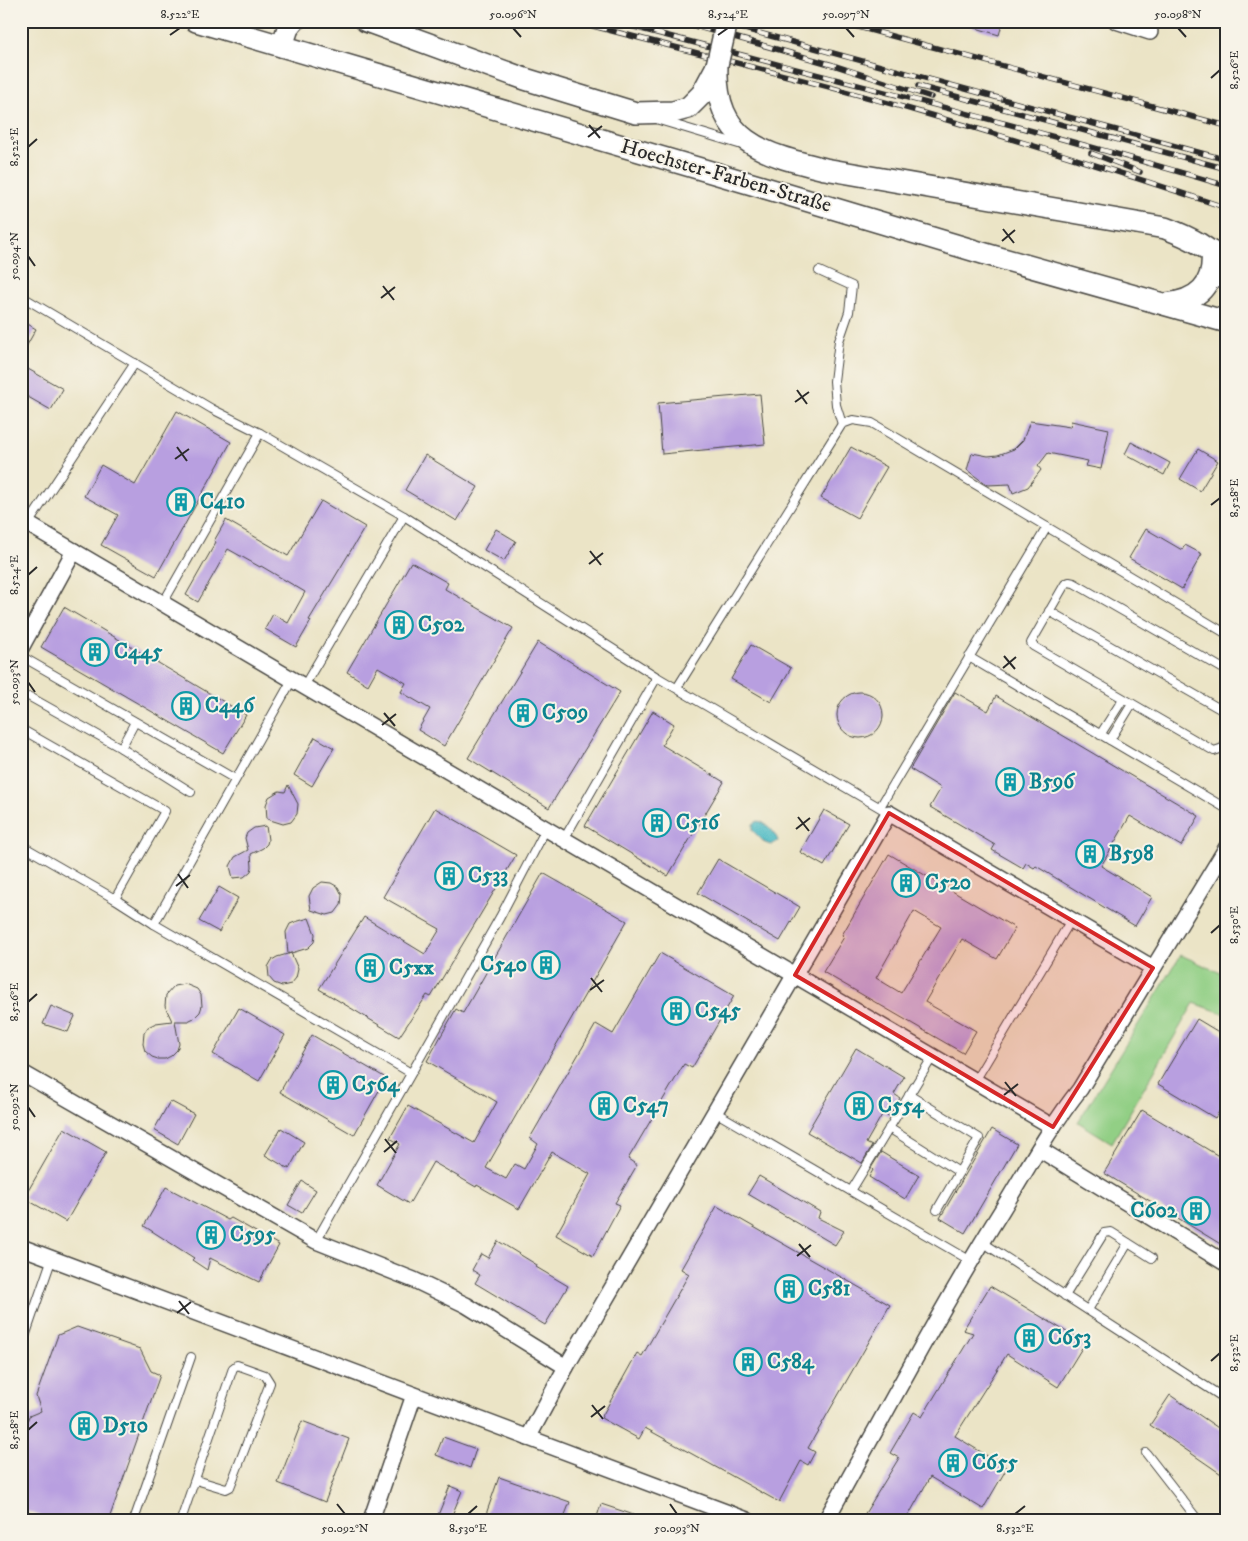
<svg xmlns="http://www.w3.org/2000/svg" width="1248" height="1541" font-family="'IM FELL DW Pica',serif">
<style>
.green{fill:#92cf85;stroke:#5e7d58}
.water{fill:#4ab9c3;stroke:#3a7277}
.building{fill:#b89fe0;fill-rule:evenodd}
.lines{fill:none;stroke-linecap:round;stroke-linejoin:round}
.service-casing{stroke:#484742;stroke-width:10}
.minor-casing{stroke:#484742;stroke-width:18}
.secondary-casing{stroke:#484742;stroke-width:24}
.service{stroke:#fff;stroke-width:8}
.minor{stroke:#fff;stroke-width:15}
.secondary{stroke:#fff;stroke-width:21}
.rail-casing{stroke:#2b2b2b;stroke-width:5.5}
.rail{stroke:#f7f3e8;stroke-width:4;stroke-dasharray:11;stroke-linecap:butt}
.secondary-bridge-casing{stroke:#484742;stroke-width:24;stroke-linecap:butt}
.secondary-bridge{stroke:#fff;stroke-width:21}
.marked{fill:#d62828;fill-opacity:0.2;stroke:#d62828;stroke-width:4;stroke-linejoin:round}
.ticks{fill:none;stroke:#2b2b2b;stroke-width:2}
.labels{text-anchor:middle;dominant-baseline:central;stroke-width:4;stroke-linejoin:round;paint-order:stroke}
.street-label{font-size:21px;fill:#2b2b2b;stroke:#f7f3e8}
.culture-label{font-size:21px;font-weight:bold;fill:#0d838f;stroke:#f7f3e8;text-anchor:start}
.neatline{fill:none;stroke:#2b2b2b;stroke-width:2}
.ticks-label{font-size:12px;text-anchor:middle;fill:#2b2b2b}
</style>
<rect width="100%" height="100%" fill="#f7f3e8"/>
<filter id="ink" filterUnits="userSpaceOnUse"><feTurbulence type="fractalNoise" baseFrequency=".02" numOctaves="2"/><feDisplacementMap in="SourceGraphic" scale="10" xChannelSelector="R" yChannelSelector="G"/><feConvolveMatrix kernelMatrix="1 2 1 2 8 2 1 2 1" color-interpolation-filters="sRGB"/></filter>
<filter id="wash" filterUnits="userSpaceOnUse"><feTurbulence type="fractalNoise" baseFrequency=".0096" numOctaves="4" result="noise"/><feDisplacementMap in="SourceGraphic" scale="20" xChannelSelector="R" yChannelSelector="G"/><feGaussianBlur stdDeviation="1.12" result="paint"/><feColorMatrix in="noise" values="0 0 0 0 0 0 0 0 0 0 0 0 0 0 0 0 0 1.4 0 .05"/><feComposite in="paint" operator="in"/></filter>
<g filter="url(#wash)">
<rect width="100%" height="100%" fill="#ebe4c6"/>
<!-- green -->
<polygon class="green" points="1181,955 1227,976 1227,1012 1225,1014 1194,1003 1112,1143 1078,1122"/>
<!-- water -->
<path class="water" d="M758 821C767 823 775 832 778 841L771 845 765 843 753 831V824Z"/>
<g id="blocks">
<!-- building -->
<g class="building">
<polygon points="964,21 1003,21 999,35 963,24"/>
<polygon points="21,320 36,329 21,356"/>
<polygon points="21,365 63,389 51,410 21,393"/>
<polygon points="760,394 765,444 662,454 658,403"/>
<polygon points="177,411 231,442 156,576 101,545 118,515 84,496 101,465 135,485"/>
<polygon points="1030,421 1070,427 1071,421 1109,429 1101,469 1086,466 1088,461 1048,453 1038,466 1041,470 1028,487 1013,493 1010,484 987,485 967,470 972,453 988,456 998,455 1014,449 1023,440"/>
<polygon points="1131,442 1170,463 1164,475 1125,454"/>
<polygon points="851,447 887,467 857,518 821,498"/>
<polygon points="1198,449 1218,461 1200,491 1180,479"/>
<polygon points="425,455 478,487 457,521 405,490"/>
<polygon points="321,501 365,527 309,620 311,621 296,647 265,629 273,614 288,623 305,592 261,566 260,567 228,549 198,602 186,595 216,542 214,541 226,520 288,556"/>
<polygon points="496,529 516,541 504,561 484,550"/>
<polygon points="1146,529 1182,550 1185,545 1202,554 1182,589 1129,558"/>
<polygon points="411,562 448,583 445,589 513,628 444,746 418,730 430,709 401,692 406,683 378,667 368,685 347,672"/>
<polygon points="64,607 246,715 223,753 41,647"/>
<polygon points="538,642 620,692 549,808 468,758"/>
<polygon points="751,645 791,668 771,702 731,679"/>
<polygon points="955,692 988,711 996,696 1199,816 1181,846 1130,816 1101,866 1152,897 1135,926 1036,866 1034,868 1026,863 1023,868 992,850 995,845 930,807 941,788 910,769"/>
<circle cx="860" cy="715" r="23"/>
<polygon points="653,711 674,724 662,745 724,782 668,876 585,826"/>
<polygon points="315,737 334,748 312,786 294,775"/>
<polygon points="288,785 298,804 297,814 291,822 283,824 267,819 266,805 269,797 279,791 285,792"/>
<polygon points="435,808 516,855 431,997 427,995 399,1037 319,989 364,917 425,954 440,929 383,897"/>
<polygon points="824,810 849,824 824,866 800,852"/>
<polygon points="266,826 268,840 267,844 263,848 251,854 252,867 251,871 244,877 233,878 230,866 235,857 248,850 245,838 247,833 254,828"/>
<path d="M889 854 1015 928 997 959 962 939 925 1002 976 1031 963 1053 823 972 844 937 842 935ZM914 911 941 927 901 993 876 978Z"/>
<polygon points="718,859 800,907 780,941 698,893"/>
<polygon points="543,873 627,921 486,1168 506,1179 515,1164 524,1169 538,1144 530,1138 596,1024 613,1034 660,953 734,996 692,1068 684,1064 628,1159 637,1165 615,1203 620,1205 593,1256 556,1235 590,1174 552,1152 519,1209 477,1185 476,1187 433,1162 409,1204 377,1185 400,1144 390,1138 408,1106 474,1143 497,1102 427,1061 456,1009 463,1013"/>
<polygon points="322,882 331,883 338,887 342,895 341,905 335,913 327,915 311,910 309,896 313,888"/>
<polygon points="219,887 238,898 219,932 199,921"/>
<polygon points="309,918 315,934 314,942 308,948 288,954 286,932 290,924 295,922"/>
<polygon points="291,953 298,969 296,978 291,984 282,986 274,983 269,977 268,967 272,960 277,957"/>
<polygon points="185,984 197,989 201,995 202,1006 200,1012 194,1018 188,1021 175,1021 179,1044 177,1050 171,1056 165,1059 158,1059 152,1057 145,1051 143,1044 144,1033 148,1027 156,1023 172,1021 165,1006 166,995 174,986"/>
<polygon points="51,1006 75,1016 68,1032 43,1024"/>
<polygon points="239,1008 285,1035 259,1081 213,1054"/>
<polygon points="1197,1019 1227,1037 1227,1099 1215,1118 1158,1084"/>
<polygon points="312,1035 386,1078 354,1135 280,1092"/>
<polygon points="856,1048 904,1077 894,1094 900,1098 889,1116 883,1113 866,1143 872,1146 862,1163 807,1132"/>
<polygon points="170,1101 194,1114 178,1144 154,1130"/>
<polygon points="1142,1110 1227,1161 1227,1248 1104,1173"/>
<polygon points="64,1128 106,1152 66,1222 24,1198"/>
<polygon points="281,1128 304,1142 289,1169 265,1155"/>
<polygon points="992,1129 1017,1144 965,1233 940,1218"/>
<polygon points="881,1152 919,1175 905,1199 869,1177 873,1170 871,1168"/>
<polygon points="759,1176 820,1212 818,1218 844,1231 835,1245 748,1194"/>
<polygon points="302,1181 316,1190 302,1213 288,1205"/>
<polygon points="166,1187 228,1220 231,1218 279,1245 259,1282 210,1258 207,1270 192,1260 194,1258 144,1226"/>
<polygon points="717,1206 890,1305 808,1448 815,1452 808,1465 801,1461 779,1502 645,1428 639,1439 601,1418 637,1353 642,1356 689,1274 681,1269"/>
<polygon points="498,1241 537,1265 536,1267 568,1286 545,1325 475,1283 480,1275 472,1270 481,1254 488,1258"/>
<polygon points="990,1286 1085,1343 1058,1387 1007,1354 955,1436 1007,1468 983,1509 930,1477 906,1520 861,1520 899,1458 890,1453 914,1412 922,1417 973,1333 963,1330"/>
<polygon points="77,1327 140,1349 151,1371 160,1375 109,1519 99,1516 85,1520 52,1520 21,1509 21,1438 29,1416 41,1411 36,1396 58,1335"/>
<polygon points="1170,1395 1227,1434 1227,1478 1150,1425"/>
<polygon points="302,1421 349,1439 325,1502 278,1483"/>
<polygon points="443,1437 476,1449 470,1468 436,1455"/>
<polygon points="499,1477 570,1502 563,1520 484,1520"/>
<polygon points="450,1486 462,1491 450,1520 436,1520"/>
<polygon points="601,1504 643,1518 642,1520 596,1520"/>
</g>
</g>
</g>
<g filter="url(#ink)">
<use href="#blocks" fill-opacity="0" stroke="#484742" stroke-width="1"/>
<g class="lines">
<defs>
<g id="service">
<polyline points="659,120 742,145"/>
<polyline points="819,271 852,286 849,312 839,341 834,381 836,405 842,424"/>
<polyline points="1211,286 1227,279"/>
<polyline points="21,296 212,409 260,433 404,516 657,677 889,813"/>
<polyline points="28,524 135,363"/>
<polyline points="163,603 260,433"/>
<polyline points="1049,611 1227,713"/>
<polyline points="21,656 235,779"/>
<polyline points="969,657 1227,809"/>
<polyline points="1227,671 1074,583 1069,582 1065,584 1031,643 1033,646 1214,751 1223,748 1227,741"/>
<polyline points="304,686 404,516"/>
<polyline points="677,688 842,424 853,420 872,423 1047,527"/>
<polyline points="30,697 121,748"/>
<polyline points="135,722 121,748 191,792"/>
<polyline points="21,729 165,811 115,899 154,924 292,680"/>
<polyline points="1100,735 1123,699"/>
<polyline points="1110,740 1132,704"/>
<polyline points="880,807 1047,527 1227,634"/>
<polyline points="564,839 657,677"/>
<polyline points="21,845 115,899"/>
<polyline points="154,924 411,1073"/>
<polyline points="975,1081 1071,920"/>
<polyline points="909,1095 979,1138 937,1210"/>
<polyline points="715,1112 971,1261"/>
<polyline points="889,1128 959,1172"/>
<polyline points="851,1191 933,1056"/>
<polyline points="316,1241 500,917 546,829"/>
<polyline points="982,1242 1227,1400"/>
<polyline points="1065,1296 1104,1233 1111,1232 1152,1258"/>
<polyline points="1088,1310 1128,1243"/>
<polyline points="21,1348 52,1258"/>
<polyline points="1146,1453 1198,1520"/>
<polyline points="134,1520 191,1357"/>
<polyline points="181,1520 233,1368 237,1365 265,1375 270,1383 230,1487 226,1489 196,1480"/>
</g>
<g id="minor">
<polyline points="1116,21 1150,32"/>
<polyline points="21,520 1053,1127"/>
<polyline points="21,648 74,551"/>
<polyline points="21,1072 316,1241 414,1280 466,1305 566,1367"/>
<polyline points="1039,1149 1227,1264"/>
<polyline points="21,1247 747,1520"/>
<polyline points="528,1438 566,1367 889,813 1153,968"/>
<polyline points="371,1520 414,1395"/>
<path d="M826 1520C884 1416 939 1311 1002 1210 1027 1169 1050 1127 1080 1089L1227 847"/>
</g>
<g id="secondary">
<polyline points="196,21 762,187 989,255 1227,322"/>
<polyline points="366,21 525,79 636,113 673,112 688,108 702,94 717,66"/>
<polyline points="282,46 288,28 294,21"/>
<path d="M717 65C714 142 763 154 825 169L1165 228C1189 237 1211 247 1227 269"/>
<path d="M1166 304C1198 301 1215 285 1212 252"/>
</g>
</defs>
<!-- service casing -->
<use href="#service" class="service-casing"/>
<!-- minor casing -->
<use href="#minor" class="minor-casing"/>
<!-- secondary casing -->
<use href="#secondary" class="secondary-casing"/>
<!-- service -->
<use href="#service" class="service"/>
<!-- minor -->
<use href="#minor" class="minor"/>
<!-- secondary -->
<use href="#secondary" class="secondary"/>
<defs>
<g id="rail">
<path d="M574 21C687 51 801 78 913 110 1018 140 1123 173 1227 208"/>
<path d="M611 21C816 75 1023 125 1227 186"/>
<polyline points="677,21 833,65 931,97"/>
<polyline points="715,21 1227,160"/>
<polyline points="836,21 1227,126"/>
<polyline points="918,86 1227,169"/>
<polyline points="1091,153 1140,172"/>
</g>
</defs>
<!-- rail casing -->
<use href="#rail" class="rail-casing"/>
<!-- rail -->
<use href="#rail" class="rail"/>
<defs>
<polyline id="secondary-bridge" points="717,65 727,21"/>
</defs>
<!-- secondary-bridge casing -->
<use href="#secondary-bridge" class="secondary-bridge-casing"/>
<!-- secondary-bridge -->
<use href="#secondary-bridge" class="secondary-bridge"/>
</g>
</g>
<!-- marked area -->
<path class="marked" d="M889 813 1153 968 1053 1127 795 975Z"/>
<!-- ticks -->
<path class="ticks" d="M513 28 521 37M846 28 854 37M1178 28 1186 37M170 35 180 28M718 35 728 28M1211 78 1220 70M589 125 600 138M588 137 602 126M28 147 37 139M1003 229 1014 243M1002 241 1015 230M28 256 35 266M383 286 394 300M381 298 395 287M797 390 807 404M795 402 809 392M177 447 187 461M175 459 189 449M1211 505 1220 498M590 551 601 565M589 564 603 553M28 575 37 567M1004 656 1015 669M1003 668 1016 657M28 682 35 692M384 713 395 726M382 725 396 714M798 817 809 831M796 829 810 818M178 874 188 888M176 886 190 875M1211 933 1220 925M591 978 602 992M590 990 604 980M28 1002 37 994M1005 1082 1016 1096M1004 1095 1018 1084M28 1107 35 1117M385 1139 396 1153M384 1152 397 1141M799 1244 810 1257M797 1256 811 1245M179 1301 189 1314M177 1313 191 1302M1211 1361 1220 1353M592 1405 603 1419M591 1417 605 1406M28 1430 37 1422M337 1504 345 1514M670 1504 677 1514M468 1514 477 1506M1015 1514 1025 1506"/>
<!-- icons -->
<defs>
<symbol id="building-ring" viewBox="-11 -11 22 22"><circle r="9.5" fill="#f7f3e8" stroke="#0f9aa8" stroke-width="1.5"/><path d="M-4-6H4V6H1V3H-1V6H-4ZM-2.5-4.3h1.7v1.8h-1.7ZM.8-4.3h1.7v1.8H.8ZM-2.5-1h1.7V.8h-1.7ZM.8-1h1.7V.8H.8Z" fill="#0f9aa8"/></symbol>
</defs>
<g fill-rule="evenodd">
<use href="#building-ring" x="165" y="486" width="32" height="32"/>
<use href="#building-ring" x="383" y="609" width="32" height="32"/>
<use href="#building-ring" x="79" y="636" width="32" height="32"/>
<use href="#building-ring" x="170" y="690" width="32" height="32"/>
<use href="#building-ring" x="507" y="697" width="32" height="32"/>
<use href="#building-ring" x="994" y="766" width="32" height="32"/>
<use href="#building-ring" x="641" y="807" width="32" height="32"/>
<use href="#building-ring" x="1074" y="838" width="32" height="32"/>
<use href="#building-ring" x="433" y="860" width="32" height="32"/>
<use href="#building-ring" x="890" y="867" width="32" height="32"/>
<use href="#building-ring" x="530" y="949" width="32" height="32"/>
<use href="#building-ring" x="354" y="952" width="32" height="32"/>
<use href="#building-ring" x="660" y="995" width="32" height="32"/>
<use href="#building-ring" x="317" y="1069" width="32" height="32"/>
<use href="#building-ring" x="588" y="1090" width="32" height="32"/>
<use href="#building-ring" x="843" y="1090" width="32" height="32"/>
<use href="#building-ring" x="1180" y="1195" width="32" height="32"/>
<use href="#building-ring" x="195" y="1219" width="32" height="32"/>
<use href="#building-ring" x="773" y="1273" width="32" height="32"/>
<use href="#building-ring" x="1013" y="1322" width="32" height="32"/>
<use href="#building-ring" x="732" y="1346" width="32" height="32"/>
<use href="#building-ring" x="68" y="1410" width="32" height="32"/>
<use href="#building-ring" x="937" y="1447" width="32" height="32"/>
</g>
<g class="labels">
<!-- street labels -->
<g class="street-label">
<text transform="translate(726 176) rotate(16)">Hoechster-Farben-Straße</text>
</g>
<!-- culture labels -->
<g class="culture-label">
<text x="200" y="502">C410</text>
<text x="418" y="625">C502</text>
<text x="114" y="652">C445</text>
<text x="205" y="706">C446</text>
<text x="542" y="713">C509</text>
<text x="1029" y="782">B596</text>
<text x="676" y="823">C516</text>
<text x="1109" y="854">B598</text>
<text x="468" y="876">C533</text>
<text x="925" y="883">C520</text>
<text x="527" y="965" text-anchor="end">C540</text>
<text x="389" y="968">C5xx</text>
<text x="695" y="1011">C545</text>
<text x="352" y="1085">C564</text>
<text x="623" y="1106">C547</text>
<text x="878" y="1106">C554</text>
<text x="1177" y="1211" text-anchor="end">C602</text>
<text x="230" y="1235">C595</text>
<text x="808" y="1289">C581</text>
<text x="1048" y="1338">C653</text>
<text x="767" y="1362">C584</text>
<text x="103" y="1426">D510</text>
<text x="972" y="1463">C655</text>
</g>
</g>
<!-- margin -->
<rect width="1248" height="1541" fill="none" stroke="#f7f3e8" stroke-width="55"/>
<rect x="28" y="28" width="1192" height="1486" class="neatline"/>
<g class="ticks-label">
<text x="180" y="18">8.522°E</text>
<text x="513" y="18">50.096°N</text>
<text x="728" y="18">8.524°E</text>
<text x="846" y="18">50.097°N</text>
<text x="1178" y="18">50.098°N</text>
<text transform="translate(1234 70) rotate(-90)" y="4">8.526°E</text>
<text transform="translate(14 147) rotate(-90)" y="4">8.522°E</text>
<text transform="translate(14 256) rotate(-90)" y="4">50.094°N</text>
<text transform="translate(1234 498) rotate(-90)" y="4">8.528°E</text>
<text transform="translate(14 575) rotate(-90)" y="4">8.524°E</text>
<text transform="translate(14 682) rotate(-90)" y="4">50.093°N</text>
<text transform="translate(1234 925) rotate(-90)" y="4">8.530°E</text>
<text transform="translate(14 1002) rotate(-90)" y="4">8.526°E</text>
<text transform="translate(14 1107) rotate(-90)" y="4">50.092°N</text>
<text transform="translate(1234 1353) rotate(-90)" y="4">8.532°E</text>
<text transform="translate(14 1430) rotate(-90)" y="4">8.528°E</text>
<text x="345" y="1532">50.092°N</text>
<text x="468" y="1532">8.530°E</text>
<text x="677" y="1532">50.093°N</text>
<text x="1015" y="1532">8.532°E</text>
</g>
</svg>
